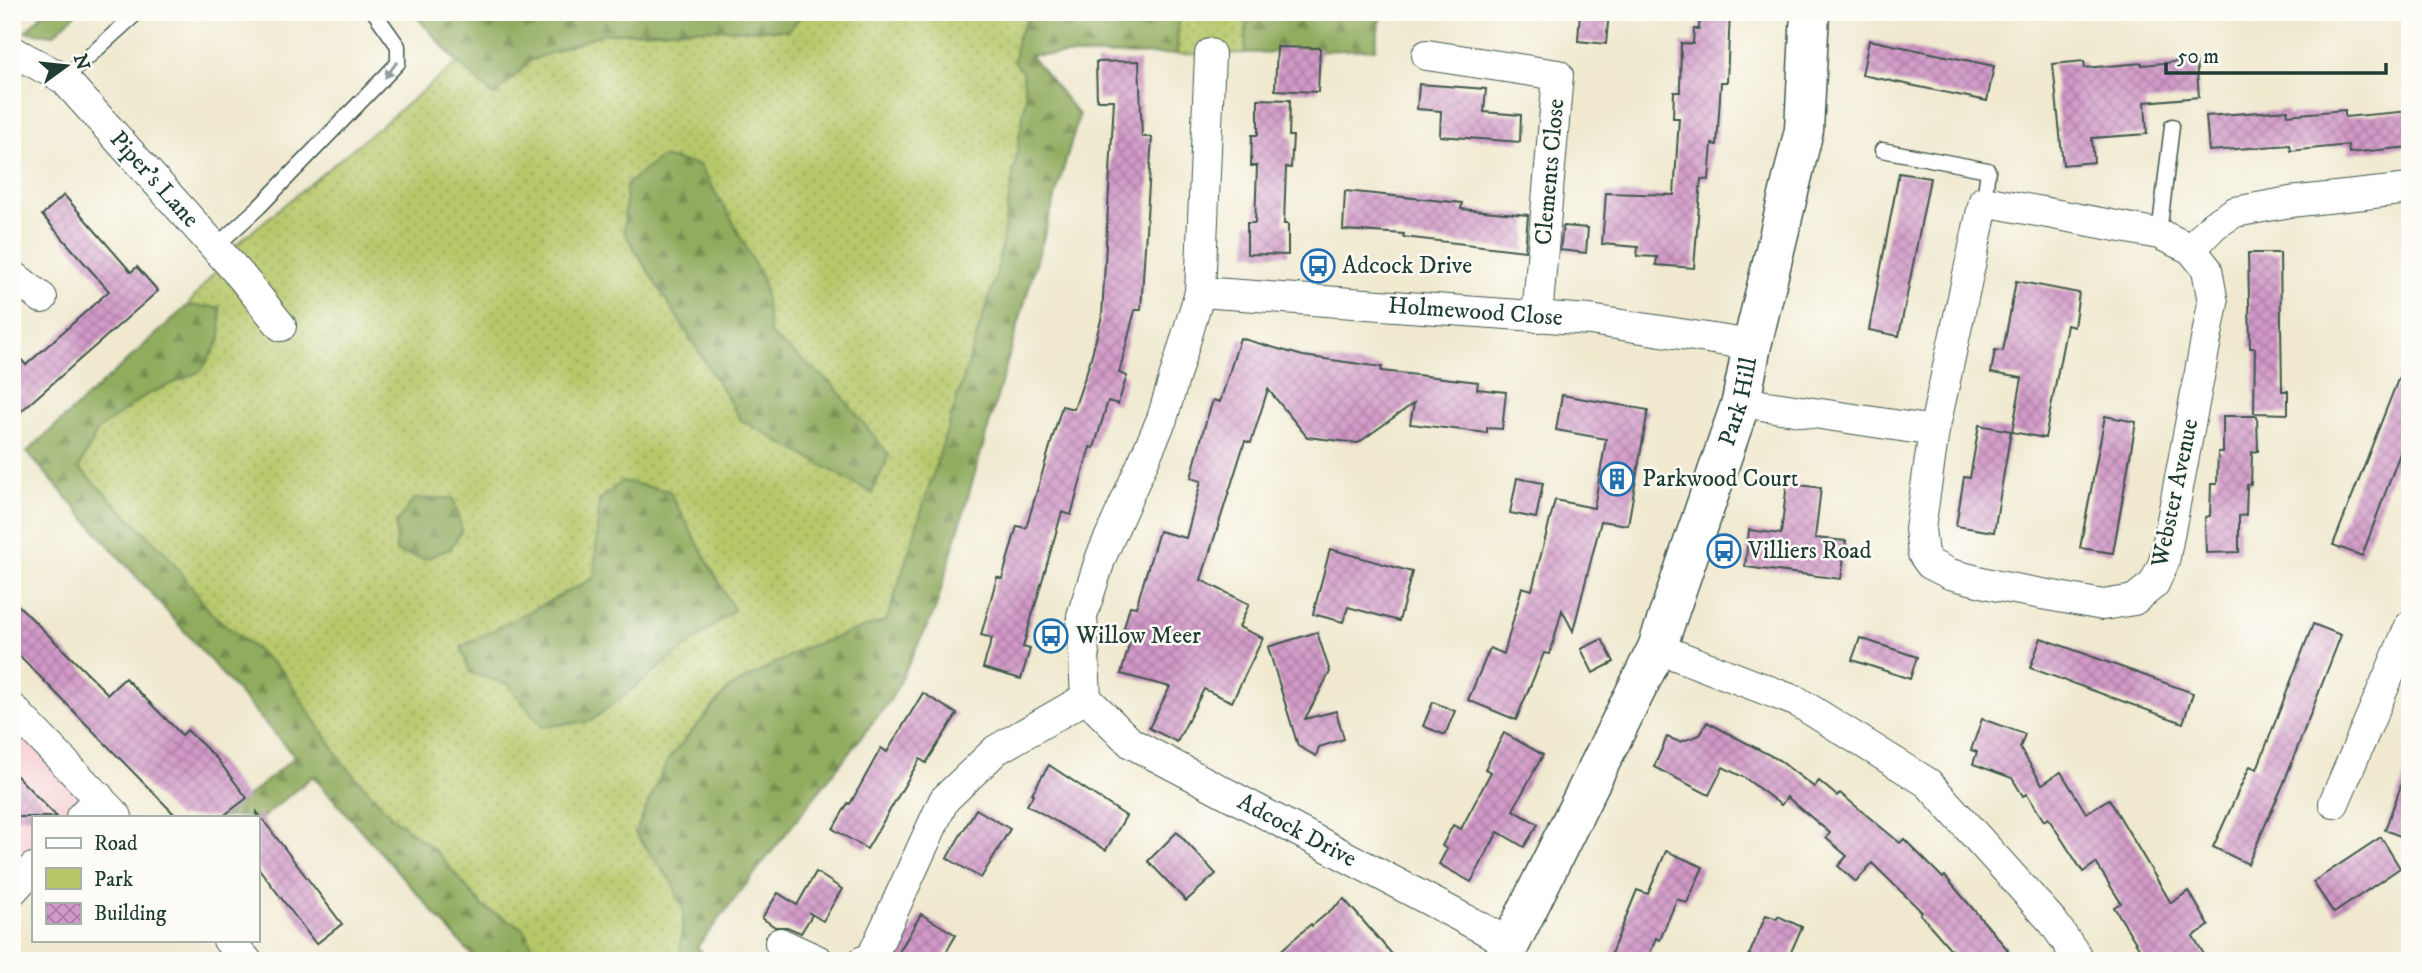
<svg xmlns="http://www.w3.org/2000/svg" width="2422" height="973" font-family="'IM FELL DW Pica',serif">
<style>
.built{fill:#f7cfd3}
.green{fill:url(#green-dots);stroke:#6b8250;stroke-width:2}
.forest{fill:url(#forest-firs);stroke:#58744a;stroke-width:2}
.building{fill:url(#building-cross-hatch)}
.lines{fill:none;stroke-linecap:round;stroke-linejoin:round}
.lane-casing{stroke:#3e574b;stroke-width:17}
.street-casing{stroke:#3e574b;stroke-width:32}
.secondary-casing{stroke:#3e574b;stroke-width:41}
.lane{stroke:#fff;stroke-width:14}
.street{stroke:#fff;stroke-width:30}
.secondary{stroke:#fff;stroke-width:38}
.rail{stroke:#1f3d34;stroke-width:5;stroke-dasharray:10 5;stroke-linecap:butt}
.oneway{fill:#8f9e9a}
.labels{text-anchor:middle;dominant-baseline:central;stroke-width:5;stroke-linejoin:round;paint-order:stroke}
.street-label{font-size:24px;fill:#1f3d34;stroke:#fdfcf7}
.poi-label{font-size:24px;fill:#1f3d34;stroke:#fdfcf7;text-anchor:start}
</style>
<defs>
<pattern id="green-dots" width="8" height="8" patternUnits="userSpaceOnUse" patternTransform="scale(1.75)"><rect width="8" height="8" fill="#b7c86b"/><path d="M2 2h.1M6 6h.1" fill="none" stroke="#94a459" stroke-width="1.8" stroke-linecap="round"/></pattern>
<pattern id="forest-firs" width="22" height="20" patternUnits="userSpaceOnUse" patternTransform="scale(1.75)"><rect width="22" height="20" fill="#91ac5f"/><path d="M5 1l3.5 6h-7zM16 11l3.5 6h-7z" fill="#768d4f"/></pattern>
<pattern id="building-cross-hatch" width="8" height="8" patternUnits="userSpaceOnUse" patternTransform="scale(1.75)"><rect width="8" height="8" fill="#d299c8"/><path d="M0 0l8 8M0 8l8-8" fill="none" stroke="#aa7ea3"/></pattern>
</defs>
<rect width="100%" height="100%" fill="#fdfcf7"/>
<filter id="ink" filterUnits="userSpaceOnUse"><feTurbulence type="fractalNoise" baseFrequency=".0143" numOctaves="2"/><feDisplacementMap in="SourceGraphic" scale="14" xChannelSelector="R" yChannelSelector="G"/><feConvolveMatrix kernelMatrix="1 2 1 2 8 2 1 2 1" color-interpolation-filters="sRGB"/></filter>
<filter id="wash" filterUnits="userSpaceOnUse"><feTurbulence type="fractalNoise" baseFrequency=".00686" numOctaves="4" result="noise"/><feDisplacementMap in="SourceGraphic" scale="28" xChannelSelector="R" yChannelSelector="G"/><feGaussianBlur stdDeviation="1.57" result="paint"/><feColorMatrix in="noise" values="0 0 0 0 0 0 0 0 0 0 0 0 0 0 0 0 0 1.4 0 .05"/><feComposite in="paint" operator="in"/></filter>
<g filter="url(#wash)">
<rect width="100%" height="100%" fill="#f0e9cf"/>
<!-- built -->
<polygon class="built" points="12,708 99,797 80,817 33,817 33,866 12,889"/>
<!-- green -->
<polygon class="green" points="415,12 1381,12 1375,49 1210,54 1030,55 1079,115 935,610 891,699 697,947 709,961 477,961 313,776 257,817 223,817 295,757 27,452 187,306 239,242 457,63"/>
<!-- forest -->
<g class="forest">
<polygon points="44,12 78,12 53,35 25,32"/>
<polygon points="412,12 805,12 788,30 693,29 602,34 531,60 494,96 458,62"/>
<polygon points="1031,12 1163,12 1178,22 1177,54 1030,55 1079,115 935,610 891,699 697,947 709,961 691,961 680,949 684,912 672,882 635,833 667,761 729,688 804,648 887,620 997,272 1026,97 1022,72 1014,61 1017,38"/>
<polygon points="1247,12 1381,12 1375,49 1245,53"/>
<polygon points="661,157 699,165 732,220 763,281 770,334 833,385 889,455 872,493 741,420 624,232 626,185"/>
<polygon points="187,306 220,307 221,339 201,371 146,395 98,430 79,468 164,551 212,614 282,671 344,764 393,818 437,852 483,907 523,928 540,961 477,961 313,776 257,822 257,817 223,817 295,757 27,452"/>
<polygon points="622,481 669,491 734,610 591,721 542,727 508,684 470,673 461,647 594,578 599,501"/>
<polygon points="453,498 462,530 450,549 425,559 396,552 396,524 414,499"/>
</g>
<g id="blocks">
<!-- building -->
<g class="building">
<polygon points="1580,12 1609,12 1606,44 1578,41"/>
<polygon points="1700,12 1730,12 1727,82 1721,82 1717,145 1712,144 1709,180 1701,179 1694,268 1656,265 1657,257 1637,256 1638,247 1602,244 1606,193 1674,195 1679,118 1673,118 1674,92 1680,92 1681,43 1693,44 1694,29 1699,29"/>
<polygon points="1869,40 1994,66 1987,101 1862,75"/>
<polygon points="1277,47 1320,48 1318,92 1275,90"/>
<polygon points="2196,60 2199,97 2145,102 2147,134 2092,138 2094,162 2063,165 2053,64 2084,61 2085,68 2142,63 2142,65"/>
<polygon points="1139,61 1142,137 1152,137 1141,310 1135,310 1119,373 1127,376 1118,404 1108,401 1094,448 1090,447 1071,515 1062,512 1023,647 1030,649 1021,679 983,668 992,638 981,635 997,577 1002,579 1017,526 1026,528 1062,406 1074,409 1089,365 1102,316 1114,100 1097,100 1096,62"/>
<polygon points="1419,84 1486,89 1484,112 1521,115 1520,142 1440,136 1441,111 1417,109"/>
<polygon points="1258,99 1290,100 1289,136 1293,136 1291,168 1286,167 1284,224 1288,224 1288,255 1247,254 1247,223 1255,223 1257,166 1251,166 1252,135 1258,135"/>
<polygon points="2288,110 2287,115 2345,110 2345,117 2410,111 2410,147 2349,153 2348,145 2291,151 2290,145 2209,151 2206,116"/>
<polygon points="1899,173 1930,178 1899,336 1869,330"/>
<polygon points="1345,191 1462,203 1461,209 1528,215 1525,251 1403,237 1404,234 1343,230"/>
<polygon points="64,195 131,272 137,267 158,291 12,419 12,349 26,365 109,291 42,215"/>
<polygon points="1563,226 1588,228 1586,253 1560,250"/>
<polygon points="2248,253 2280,253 2282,391 2288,391 2288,414 2254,413 2255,348 2250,348"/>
<polygon points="2016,281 2079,293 2074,327 2067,325 2045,438 2012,432 2022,378 1991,373 1995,350 2003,351"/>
<polygon points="1240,338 1303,356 1382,367 1381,371 1478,382 1477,389 1506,392 1502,429 1487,428 1487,433 1410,424 1414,403 1358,443 1307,437 1268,389 1251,443 1245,441 1201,580 1249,604 1239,627 1263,638 1232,702 1204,689 1177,742 1149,728 1170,687 1121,674 1131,638 1122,635 1130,606 1136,607 1159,531 1186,538 1201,481 1191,478 1204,428 1213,400 1220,402"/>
<polygon points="2408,354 2410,354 2410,426 2362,556 2333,545"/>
<polygon points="1562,395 1648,410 1628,525 1601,521 1573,631 1562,610 1550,654 1544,653 1516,720 1468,700 1490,648 1504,654 1522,587 1532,590 1555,500 1594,508 1606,439 1556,430"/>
<polygon points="2105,416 2136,422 2113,553 2080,548"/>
<polygon points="2223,416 2257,416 2258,451 2252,452 2251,484 2247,485 2246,515 2239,516 2239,552 2206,553 2205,517 2210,516 2211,484 2217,484 2218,452 2223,452"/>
<polygon points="1979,425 2011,431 1994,532 1956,526 1964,477 1970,478"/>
<polygon points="1517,478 1543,483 1536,518 1510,513"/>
<polygon points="1787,483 1821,488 1815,538 1846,541 1841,579 1745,567 1749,530 1781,534"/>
<polygon points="1330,549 1412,572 1399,621 1348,607 1343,622 1313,614"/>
<polygon points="12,599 108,694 125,678 182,735 187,730 217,759 247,798 222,817 177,817 12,648"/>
<polygon points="2313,624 2341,635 2283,785 2248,864 2213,847 2250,766 2257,769"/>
<polygon points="1317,632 1330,672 1305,719 1336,711 1344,739 1319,747 1316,756 1298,746 1268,647"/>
<polygon points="1860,638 1917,657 1910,679 1852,660"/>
<polygon points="2041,638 2193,693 2183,723 2030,668"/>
<polygon points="1602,639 1614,662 1593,673 1581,649"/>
<polygon points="923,693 957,714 926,763 920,759 867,849 833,829 848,803 850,804 881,748 887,752"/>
<polygon points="1433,702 1455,711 1445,735 1423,726"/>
<polygon points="1982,719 2025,734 2020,748 2042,784 2061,772 2086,813 2109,799 2171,903 2189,891 2209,926 2193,936 2208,961 2147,961 2114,907 2121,903 2096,863 2083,872 2048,818 2044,821 2027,794 2023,796 2012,778 1973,764 1977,752 1971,750"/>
<polygon points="1707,722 1779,760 1814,787 1819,781 1837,796 1840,793 1900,843 1904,839 1943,878 1945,876 2008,950 1995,961 1961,961 1920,914 1922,912 1872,863 1856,882 1838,866 1847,856 1826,838 1830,833 1787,797 1781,805 1745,778 1723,767 1709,795 1654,767 1667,737 1680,742 1700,735"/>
<polygon points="1504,733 1543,755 1513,810 1538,824 1524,847 1498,832 1471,882 1439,864 1447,849 1442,846 1453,825 1461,829 1491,772 1485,769"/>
<polygon points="1049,765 1126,816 1106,850 1027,805 1034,794 1032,793"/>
<polygon points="2407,769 2410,770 2410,840 2385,830"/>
<polygon points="12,771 57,817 12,817"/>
<polygon points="976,809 1010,829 981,878 947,858"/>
<polygon points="257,812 342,924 316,944 257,866"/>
<polygon points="1177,832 1216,874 1186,901 1148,861"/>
<polygon points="2381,837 2400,868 2334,913 2313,882"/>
<polygon points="1666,851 1703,867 1687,903 1677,899 1660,940 1656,938 1647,961 1608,961 1637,890 1648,894"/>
<polygon points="816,872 842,889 823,921 808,912 812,915 801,933 787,927 775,927 762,918 778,893 797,905"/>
<polygon points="1344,899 1398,961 1269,961 1311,924 1312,926"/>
<polygon points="921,914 956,935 941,961 894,961"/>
<polygon points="1766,915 1777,919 1778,916 1802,927 1787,961 1762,961 1749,955"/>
</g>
</g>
</g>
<g filter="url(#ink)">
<use href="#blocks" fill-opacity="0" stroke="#3e574b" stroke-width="2"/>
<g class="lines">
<defs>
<g id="lane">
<polyline points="64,79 138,12"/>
<polyline points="1882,150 1988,170 1984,201"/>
<polyline points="2159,234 2172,126"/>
<polyline points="215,247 259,207 398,63 398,46 374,12"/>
</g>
<g id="street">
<path id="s1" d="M12 51 64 79 241 276 281 326"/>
<path id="s2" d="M1210 54 1200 292 1162 419 1101 557 1082 616 1086 698 1131 743 1512 944"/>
<polyline points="1427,55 1558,75 1537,317"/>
<polyline points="2191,249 2214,225 2235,212 2290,202 2410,189"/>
<polyline points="12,275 42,298"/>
<path id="s3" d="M1200 292 1590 320 1752 345"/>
<polyline points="1741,402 1934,431 1984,201 2159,234 2191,249 2207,269 2213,303 2164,562 2154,584 2134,600 2103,605 1998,586 1950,574 1930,564 1923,554 1920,529 1934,431"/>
<polyline points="1657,648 1798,702 1928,783 2053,922 2080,961"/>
<polyline points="12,708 117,817"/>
<polyline points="2334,803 2410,626"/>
<polyline points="81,817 99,797"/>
<polyline points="12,891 33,868"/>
<polyline points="228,940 247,961"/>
<polyline points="780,943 819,961"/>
<polyline points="863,961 871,959 944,800 996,750 1086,698"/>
</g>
<g id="secondary">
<path id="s4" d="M1502 961 1657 648 1741 402 1752 345 1804 130 1810 12"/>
</g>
</defs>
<!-- lane casing -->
<use href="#lane" class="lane-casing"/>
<!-- street casing -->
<use href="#street" class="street-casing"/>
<!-- secondary casing -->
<use href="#secondary" class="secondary-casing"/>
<!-- lane -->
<use href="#lane" class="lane"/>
<!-- street -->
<use href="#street" class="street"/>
<!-- secondary -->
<use href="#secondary" class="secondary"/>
<!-- rail -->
<polyline class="rail" points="2408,12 2410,13"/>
</g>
<!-- one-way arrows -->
<defs><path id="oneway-solid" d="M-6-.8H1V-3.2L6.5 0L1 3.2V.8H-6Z" transform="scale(1.75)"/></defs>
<use class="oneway" href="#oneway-solid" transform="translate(391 70) rotate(127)"/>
</g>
<!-- icons -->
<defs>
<symbol id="bus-ring" viewBox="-11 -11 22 22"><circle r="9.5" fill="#fdfcf7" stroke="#1f6fb2" stroke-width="1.5"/><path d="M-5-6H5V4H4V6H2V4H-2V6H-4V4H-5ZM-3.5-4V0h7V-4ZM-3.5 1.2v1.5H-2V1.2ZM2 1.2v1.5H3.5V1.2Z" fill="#1f6fb2"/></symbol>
<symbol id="building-ring" viewBox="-11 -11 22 22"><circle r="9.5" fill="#fdfcf7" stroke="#1f6fb2" stroke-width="1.5"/><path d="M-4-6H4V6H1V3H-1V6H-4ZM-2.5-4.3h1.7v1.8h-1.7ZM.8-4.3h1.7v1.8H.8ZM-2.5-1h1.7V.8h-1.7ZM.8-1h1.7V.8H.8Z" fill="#1f6fb2"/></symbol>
</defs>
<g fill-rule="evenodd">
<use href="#bus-ring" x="1299" y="247" width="38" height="38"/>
<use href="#building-ring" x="1598" y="460" width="38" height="38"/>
<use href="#bus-ring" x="1705" y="532" width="38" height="38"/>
<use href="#bus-ring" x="1032" y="617" width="38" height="38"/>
</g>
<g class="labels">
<!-- street labels -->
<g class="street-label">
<text transform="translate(1550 172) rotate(-85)">Clements Close</text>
<text stroke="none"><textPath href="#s1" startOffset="194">Piper's Lane</textPath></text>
<text stroke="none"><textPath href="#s3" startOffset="276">Holmewood Close</textPath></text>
<text stroke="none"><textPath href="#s4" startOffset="609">Park Hill</textPath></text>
<text transform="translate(2175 493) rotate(-78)">Webster Avenue</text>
<text stroke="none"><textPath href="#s2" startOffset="917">Adcock Drive</textPath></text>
</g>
<!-- poi labels -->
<g class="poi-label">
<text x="1342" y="266">Adcock Drive</text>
<text x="1642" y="479">Parkwood Court</text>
<text x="1748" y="551">Villiers Road</text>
<text x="1076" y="636">Willow Meer</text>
</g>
</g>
<!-- margin -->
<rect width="2422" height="973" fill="none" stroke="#fdfcf7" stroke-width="42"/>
<!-- legend -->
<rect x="32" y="816" width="228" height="126" fill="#fdfcf7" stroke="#a4b0a9" stroke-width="2"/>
<rect x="46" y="838" width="35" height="10" fill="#ffffff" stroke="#a4b0a9" stroke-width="2"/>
<text x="94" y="850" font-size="21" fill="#1f3d34">Road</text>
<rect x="46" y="868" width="35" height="21" fill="#b7c86b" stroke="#a4b0a9" stroke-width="2"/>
<text x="94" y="886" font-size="21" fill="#1f3d34">Park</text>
<rect x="46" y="903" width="35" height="21" fill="url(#building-cross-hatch)" stroke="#a4b0a9" stroke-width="2"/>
<text x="94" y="920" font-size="21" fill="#1f3d34">Building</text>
<!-- north arrow -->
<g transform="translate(66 66) rotate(75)" stroke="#fdfcf7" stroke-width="5" paint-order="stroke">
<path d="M0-5L12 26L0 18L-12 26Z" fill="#1f3d34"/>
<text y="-10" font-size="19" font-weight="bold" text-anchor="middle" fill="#1f3d34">N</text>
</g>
<!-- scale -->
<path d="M2166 63v10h220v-10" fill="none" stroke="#1f3d34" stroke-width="3.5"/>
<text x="2177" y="63" font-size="21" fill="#1f3d34" stroke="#fdfcf7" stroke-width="5" paint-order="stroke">50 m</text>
</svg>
